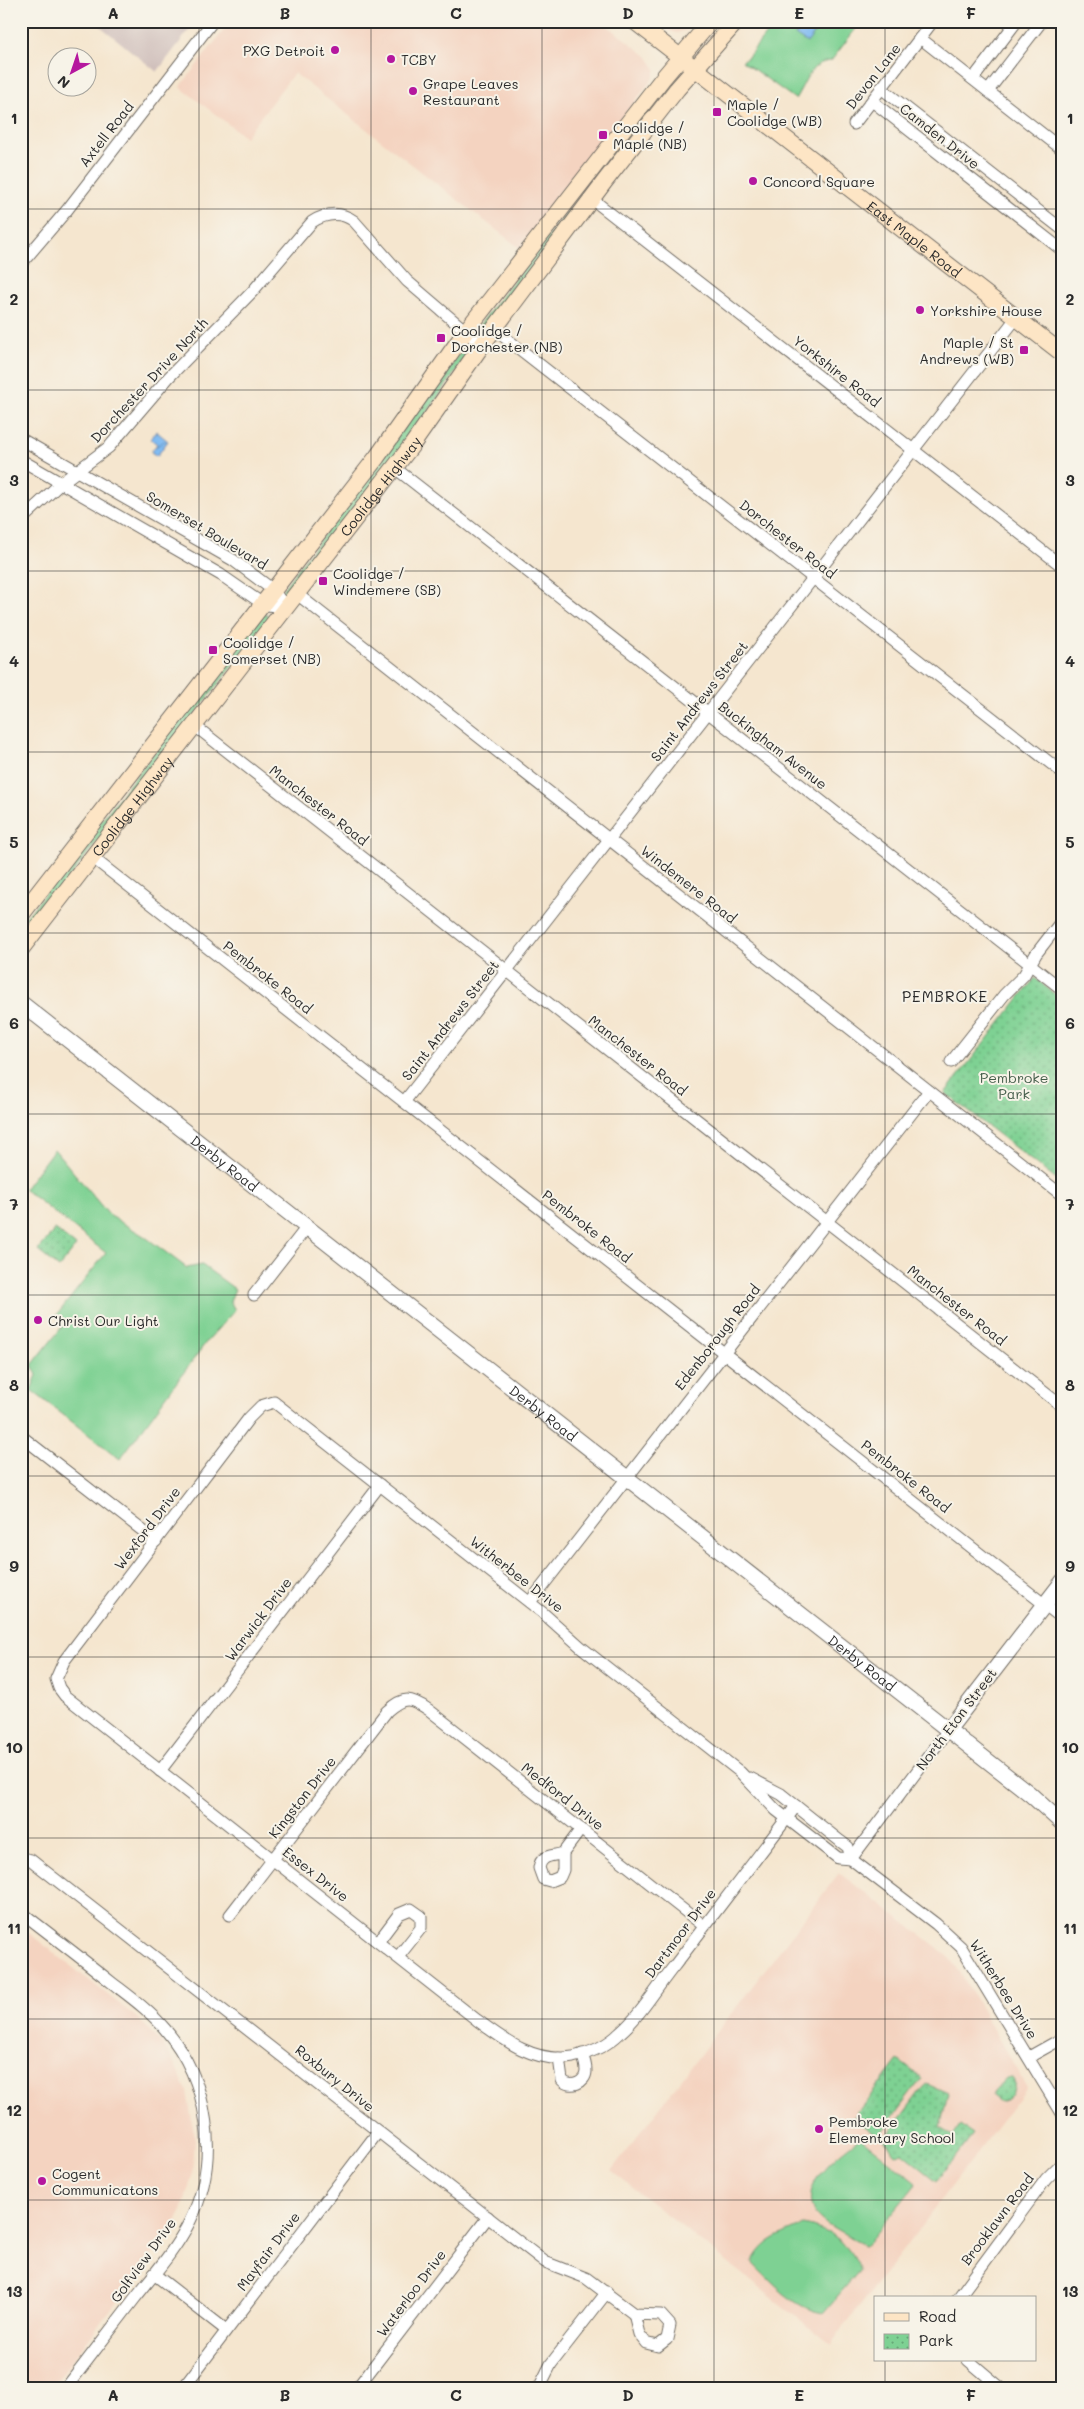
<svg xmlns="http://www.w3.org/2000/svg" width="1084" height="2409" font-family="Mali,sans-serif">
<style>
.built{fill:#f4d3c0}
.industrial{fill:#d0c0bc}
.green{fill:#7ed193;stroke:#547e5f}
.park{fill:url(#park-dots);stroke:#547e5f}
.water{fill:url(#water-waves);stroke:#56738e}
.lines{fill:none;stroke-linecap:round;stroke-linejoin:round}
.minor-casing{stroke:#726c64;stroke-width:13}
.tertiary-casing{stroke:#726c64;stroke-width:17}
.secondary-casing{stroke:#726c64;stroke-width:18}
.minor{stroke:#fff;stroke-width:11}
.tertiary{stroke:#fff;stroke-width:15}
.secondary{stroke:#fde5c5;stroke-width:16}
.grid{fill:none;stroke:#2b2b2b;stroke-width:1;stroke-opacity:0.55}
.poi-dot{fill:#b5179e;stroke:#f7f3e8;stroke-width:2}
.labels{text-anchor:middle;dominant-baseline:central;stroke-width:4;stroke-linejoin:round;paint-order:stroke}
.poi-label{font-size:14px;fill:#2b2b2b;stroke:#f7f3e8;text-anchor:start}
.street-label{font-size:14px;fill:#2b2b2b;stroke:#f7f3e8}
.park-label{font-size:14px;fill:#445d4a;stroke:#f7f3e8}
.neighbourhood-label{font-size:15px;letter-spacing:1px;fill:#2b2b2b;stroke:#f7f3e8}
.neatline{fill:none;stroke:#2b2b2b;stroke-width:2}
.grid-label{font-size:16px;text-anchor:middle;font-weight:bold;fill:#2b2b2b}
</style>
<defs>
<pattern id="park-dots" width="8" height="8" patternUnits="userSpaceOnUse" patternTransform="scale(1.25)"><rect width="8" height="8" fill="#7ed193"/><path d="M2 2h.1M6 6h.1" fill="none" stroke="#67aa78" stroke-width="1.8" stroke-linecap="round"/></pattern>
<pattern id="water-waves" width="16" height="10" patternUnits="userSpaceOnUse" patternTransform="scale(1.25)"><rect width="16" height="10" fill="#81bbf2"/><path d="M0 5q4-4 8 0t8 0" fill="none" stroke="#6a98c4"/></pattern>
</defs>
<rect width="100%" height="100%" fill="#f7f3e8"/>
<filter id="ink" filterUnits="userSpaceOnUse"><feTurbulence type="fractalNoise" baseFrequency=".02" numOctaves="2"/><feDisplacementMap in="SourceGraphic" scale="10" xChannelSelector="R" yChannelSelector="G"/><feConvolveMatrix kernelMatrix="1 2 1 2 8 2 1 2 1" color-interpolation-filters="sRGB"/></filter>
<filter id="wash" filterUnits="userSpaceOnUse"><feTurbulence type="fractalNoise" baseFrequency=".0096" numOctaves="4" result="noise"/><feDisplacementMap in="SourceGraphic" scale="20" xChannelSelector="R" yChannelSelector="G"/><feGaussianBlur stdDeviation="1.12" result="paint"/><feColorMatrix in="noise" values="0 0 0 0 0 0 0 0 0 0 0 0 0 0 0 0 0 1.4 0 .05"/><feComposite in="paint" operator="in"/></filter>
<g filter="url(#wash)">
<rect width="100%" height="100%" fill="#f5e6cf"/>
<!-- built -->
<g class="built">
<polygon points="231,21 601,21 647,56 656,69 653,78 521,249 294,73 245,137 180,87"/>
<polygon points="657,21 695,21 688,29 677,33 668,30"/>
<polygon points="839,1873 937,1947 949,1958 960,1972 1027,2088 831,2344 611,2171"/>
<polygon points="21,1927 137,2018 157,2038 171,2056 187,2091 195,2140 192,2176 182,2211 171,2230 51,2388 21,2388"/>
</g>
<!-- industrial -->
<polygon class="industrial" points="94,21 196,21 157,72"/>
<!-- green -->
<g class="green">
<path d="M776 21H861V22L831 61C809 62 806 83 795 99L742 61 748 57Z"/>
<polygon points="666,84 668,86 605,168 602,168"/>
<polygon points="590,183 592,186 565,220 553,241 481,333 477,328"/>
<polygon points="468,342 473,347 415,430 287,595 285,594 282,590"/>
<polygon points="265,614 270,617 21,940 21,924 260,616"/>
<polygon points="54,1149 109,1215 144,1236 187,1268 202,1265 235,1289 230,1301 235,1310 207,1341 120,1459 31,1390 37,1375 32,1365 65,1323 56,1316 106,1253 24,1189"/>
<path d="M860 2138 917 2183 867 2244 864 2245C851 2238 819 2224 813 2210 800 2182 840 2152 860 2138Z"/>
<path d="M803 2225C834 2232 846 2240 860 2270L823 2313C793 2308 773 2283 752 2263 762 2240 781 2235 803 2225Z"/>
</g>
<!-- park -->
<g class="park">
<polygon points="1035,978 1063,1001 1063,1185 945,1093"/>
<polygon points="55,1229 76,1246 59,1268 38,1251"/>
<polygon points="898,2060 922,2078 878,2137 853,2118"/>
<path d="M1006 2078H1012L1014 2081C1016 2090 1009 2101 1000 2102L992 2096V2093Z"/>
<path d="M926 2083 948 2093 940 2128 953 2136 960 2125 973 2134 937 2181 902 2153 895 2154C890 2149 890 2144 884 2140Z"/>
</g>
<!-- water -->
<g class="water">
<polygon points="804,21 847,21 844,24 816,31 807,43 795,35"/>
<polygon points="156,431 168,441 157,456 151,452 157,444 151,439"/>
</g>
</g>
<g filter="url(#ink)">
<g class="lines">
<defs>
<g id="minor">
<polyline points="920,38 1063,150"/>
<polyline points="973,79 1017,21"/>
<polyline points="881,88 1063,230"/>
<polyline points="988,91 1042,21"/>
<polyline points="872,101 1063,251"/>
<polyline points="854,124 933,21"/>
<polyline points="592,199 1063,567"/>
<polyline points="21,264 67,210 213,21"/>
<polyline points="494,329 1063,773"/>
<polyline points="21,439 233,560 273,590 286,608"/>
<polyline points="21,460 221,575 263,604 286,608"/>
<polyline points="395,468 1063,990"/>
<path d="M21 520 61 483 109 447 169 377 252 292 312 222C326 213 340 211 354 221L407 281 482 345"/>
<polyline points="297,594 1063,1196"/>
<polyline points="195,726 1063,1407"/>
<polyline points="93,858 1063,1619"/>
<polyline points="951,1062 1004,995 1024,975 1036,954 1063,919"/>
<polyline points="404,1102 1017,317"/>
<polyline points="254,1295 307,1227"/>
<polyline points="21,1436 156,1541"/>
<polyline points="530,1602 929,1091"/>
<polyline points="160,1771 380,1485"/>
<polyline points="750,1778 781,1794 840,1841 848,1847 851,1859 936,1924 961,1947 1063,2115"/>
<path d="M796 1806 781 1826C745 1873 710 1919 675 1965 657 1987 641 2015 620 2033 608 2045 590 2053 573 2057 536 2064 505 2041 477 2020L65 1696 59 1688 56 1679 64 1661 249 1418 261 1406 274 1402 543 1613 581 1647 740 1772 776 1810 838 1858 851 1859"/>
<path d="M563 1853C552 1857 541 1854 539 1868L543 1879 550 1881 560 1877 563 1870V1853L581 1829"/>
<polyline points="21,1858 31,1860 41,1868 545,2262 586,2278 634,2314 639,2334 646,2343 658,2346 667,2339 670,2325 661,2315 634,2314"/>
<polyline points="851,1859 948,1730"/>
<path d="M21 1912C51 1935 81 1958 111 1982 129 1996 149 2010 165 2029 209 2081 221 2159 190 2221 176 2249 155 2273 135 2298 112 2328 89 2358 66 2388"/>
<path d="M230 1915 387 1711C404 1696 410 1697 429 1710L704 1926"/>
<polyline points="378,1942 399,1914 411,1909 421,1916 421,1928 398,1957"/>
<polyline points="1029,2057 1063,2038"/>
<path d="M559 2058 562 2080C570 2089 586 2083 586 2071 586 2065 584 2059 582 2054"/>
<polyline points="154,2274 226,2330"/>
<polyline points="958,2298 1046,2179 1063,2162"/>
<polyline points="968,2360 1001,2388"/>
<polyline points="183,2388 378,2132"/>
<polyline points="357,2388 488,2217"/>
<polyline points="539,2388 551,2364 607,2292"/>
</g>
<g id="tertiary">
<path id="s1" d="M21 1003 1030 1794 1063 1824"/>
<polyline points="948,1730 1063,1581"/>
</g>
<g id="secondary">
<path id="s2" d="M634 21 1063 354"/>
<polyline points="21,915 377,457 466,331 663,78 711,21"/>
<path id="s3" d="M21 949 412 445 482 345 605 181 677 89 737 21"/>
</g>
</defs>
<!-- minor casing -->
<use href="#minor" class="minor-casing"/>
<!-- tertiary casing -->
<use href="#tertiary" class="tertiary-casing"/>
<!-- secondary casing -->
<use href="#secondary" class="secondary-casing"/>
<!-- minor -->
<use href="#minor" class="minor"/>
<!-- tertiary -->
<use href="#tertiary" class="tertiary"/>
<!-- secondary -->
<use href="#secondary" class="secondary"/>
</g>
</g>
<!-- grid -->
<path class="grid" d="M199 21V2388M371 21V2388M542 21V2388M714 21V2388M885 21V2298M21 209H1063M21 390H1063M21 571H1063M21 752H1063M21 933H1063M21 1114H1063M21 1295H1063M21 1476H1063M21 1657H1063M21 1838H1063M21 2019H1063M21 2200H1063M885 2360V2388"/>
<!-- markers -->
<g class="poi-dot">
<circle cx="335" cy="50" r="5"/>
<circle cx="391" cy="59" r="5"/>
<circle cx="413" cy="91" r="5"/>
<rect x="712" y="107" width="10" height="10" rx="2.5"/>
<rect x="598" y="130" width="10" height="10" rx="2.5"/>
<circle cx="753" cy="181" r="5"/>
<circle cx="920" cy="310" r="5"/>
<rect x="436" y="333" width="10" height="10" rx="2.5"/>
<rect x="1019" y="345" width="10" height="10" rx="2.5"/>
<rect x="318" y="576" width="10" height="10" rx="2.5"/>
<rect x="208" y="645" width="10" height="10" rx="2.5"/>
<circle cx="38" cy="1320" r="5"/>
<circle cx="819" cy="2129" r="5"/>
<circle cx="42" cy="2181" r="5"/>
</g>
<g class="labels">
<!-- poi labels -->
<g class="poi-label">
<text x="325" y="50" text-anchor="end">PXG Detroit</text>
<text x="401" y="59">TCBY</text>
<text x="423" y="83">Grape Leaves<tspan x="423" dy="16">Restaurant</tspan></text>
<text x="727" y="104">Maple /<tspan x="727" dy="16">Coolidge (WB)</tspan></text>
<text x="613" y="127">Coolidge /<tspan x="613" dy="16">Maple (NB)</tspan></text>
<text x="763" y="181">Concord Square</text>
<text x="930" y="310">Yorkshire House</text>
<text x="451" y="330">Coolidge /<tspan x="451" dy="16">Dorchester (NB)</tspan></text>
<text x="1014" y="342" text-anchor="end">Maple / St<tspan x="1014" dy="16">Andrews (WB)</tspan></text>
<text x="333" y="573">Coolidge /<tspan x="333" dy="16">Windemere (SB)</tspan></text>
<text x="223" y="642">Coolidge /<tspan x="223" dy="16">Somerset (NB)</tspan></text>
<text x="48" y="1320">Christ Our Light</text>
<text x="829" y="2121">Pembroke<tspan x="829" dy="16">Elementary School</tspan></text>
<text x="52" y="2173">Cogent<tspan x="52" dy="16">Communicatons</tspan></text>
</g>
<!-- street labels -->
<g class="street-label">
<text transform="translate(873 76) rotate(-52)">Devon Lane</text>
<text transform="translate(106 134) rotate(-52)">Axtell Road</text>
<text transform="translate(940 136) rotate(38)">Camden Drive</text>
<text stroke="none"><textPath href="#s2" startOffset="355">East Maple Road</textPath></text>
<text transform="translate(837 371) rotate(38)">Yorkshire Road</text>
<text transform="translate(149 380) rotate(-47)">Dorchester Drive North</text>
<text stroke="none"><textPath href="#s3" startOffset="586">Coolidge Highway</textPath></text>
<text transform="translate(207 530) rotate(31)">Somerset Boulevard</text>
<text transform="translate(788 539) rotate(38)">Dorchester Road</text>
<text transform="translate(699 701) rotate(-52)">Saint Andrews Street</text>
<text transform="translate(773 745) rotate(38)">Buckingham Avenue</text>
<text transform="translate(319 805) rotate(38)">Manchester Road</text>
<text stroke="none"><textPath href="#s3" startOffset="181">Coolidge Highway</textPath></text>
<text transform="translate(689 884) rotate(38)">Windemere Road</text>
<text transform="translate(268 977) rotate(38)">Pembroke Road</text>
<text transform="translate(450 1020) rotate(-52)">Saint Andrews Street</text>
<text transform="translate(638 1055) rotate(38)">Manchester Road</text>
<text stroke="none"><textPath href="#s1" startOffset="259">Derby Road</textPath></text>
<text transform="translate(587 1226) rotate(38)">Pembroke Road</text>
<text transform="translate(957 1305) rotate(38)">Manchester Road</text>
<text transform="translate(717 1337) rotate(-52)">Edenborough Road</text>
<text stroke="none"><textPath href="#s1" startOffset="664">Derby Road</textPath></text>
<text transform="translate(906 1476) rotate(38)">Pembroke Road</text>
<text transform="translate(147 1528) rotate(-53)">Wexford Drive</text>
<text transform="translate(517 1574) rotate(38)">Witherbee Drive</text>
<text transform="translate(258 1619) rotate(-53)">Warwick Drive</text>
<text stroke="none"><textPath href="#s1" startOffset="1069">Derby Road</textPath></text>
<text transform="translate(956 1719) rotate(-53)">North Eton Street</text>
<text transform="translate(563 1796) rotate(38)">Medford Drive</text>
<text transform="translate(302 1797) rotate(-52)">Kingston Drive</text>
<text transform="translate(316 1874) rotate(38)">Essex Drive</text>
<text transform="translate(680 1933) rotate(-53)">Dartmoor Drive</text>
<text transform="translate(1004 1989) rotate(58)">Witherbee Drive</text>
<text transform="translate(335 2078) rotate(39)">Roxbury Drive</text>
<text transform="translate(997 2219) rotate(-53)">Brooklawn Road</text>
<text transform="translate(268 2251) rotate(-53)">Mayfair Drive</text>
<text transform="translate(143 2260) rotate(-54)">Golfview Drive</text>
<text transform="translate(411 2293) rotate(-53)">Waterloo Drive</text>
</g>
<!-- park labels -->
<g class="park-label">
<text x="1014" y="1077">Pembroke<tspan x="1014" dy="16">Park</tspan></text>
</g>
<!-- neighbourhood labels -->
<g class="neighbourhood-label">
<text x="945" y="996">PEMBROKE</text>
</g>
</g>
<!-- margin -->
<rect width="1084" height="2409" fill="none" stroke="#f7f3e8" stroke-width="55"/>
<!-- legend -->
<rect x="874" y="2296" width="162" height="65" fill="#f7f3e8" stroke="#a5a39c"/>
<rect x="884" y="2313" width="25" height="8" fill="#fde5c5" stroke="#a5a39c"/>
<text x="919" y="2322" font-size="15" fill="#2b2b2b">Road</text>
<rect x="884" y="2334" width="25" height="15" fill="url(#park-dots)" stroke="#a5a39c"/>
<text x="919" y="2346" font-size="15" fill="#2b2b2b">Park</text>
<!-- north arrow -->
<g transform="translate(72 72) rotate(220)"><circle r="24" fill="#f7f3e8" stroke="#a5a39c"/>
<path d="M0-4L9 19L0 12L-9 19Z" fill="#b5179e"/>
<text y="-8" font-size="14" font-weight="bold" text-anchor="middle" fill="#2b2b2b">N</text>
</g>
<rect x="28" y="28" width="1028" height="2354" class="neatline"/>
<g class="grid-label">
<text x="113" y="19">A</text>
<text x="285" y="19">B</text>
<text x="456" y="19">C</text>
<text x="628" y="19">D</text>
<text x="799" y="19">E</text>
<text x="971" y="19">F</text>
<text x="14" y="124">1</text>
<text x="1070" y="124">1</text>
<text x="14" y="305">2</text>
<text x="1070" y="305">2</text>
<text x="14" y="486">3</text>
<text x="1070" y="486">3</text>
<text x="14" y="667">4</text>
<text x="1070" y="667">4</text>
<text x="14" y="848">5</text>
<text x="1070" y="848">5</text>
<text x="14" y="1029">6</text>
<text x="1070" y="1029">6</text>
<text x="14" y="1210">7</text>
<text x="1070" y="1210">7</text>
<text x="14" y="1391">8</text>
<text x="1070" y="1391">8</text>
<text x="14" y="1572">9</text>
<text x="1070" y="1572">9</text>
<text x="14" y="1753">10</text>
<text x="1070" y="1753">10</text>
<text x="14" y="1934">11</text>
<text x="1070" y="1934">11</text>
<text x="14" y="2116">12</text>
<text x="1070" y="2116">12</text>
<text x="14" y="2297">13</text>
<text x="1070" y="2297">13</text>
<text x="113" y="2401">A</text>
<text x="285" y="2401">B</text>
<text x="456" y="2401">C</text>
<text x="628" y="2401">D</text>
<text x="799" y="2401">E</text>
<text x="971" y="2401">F</text>
</g>
</svg>
